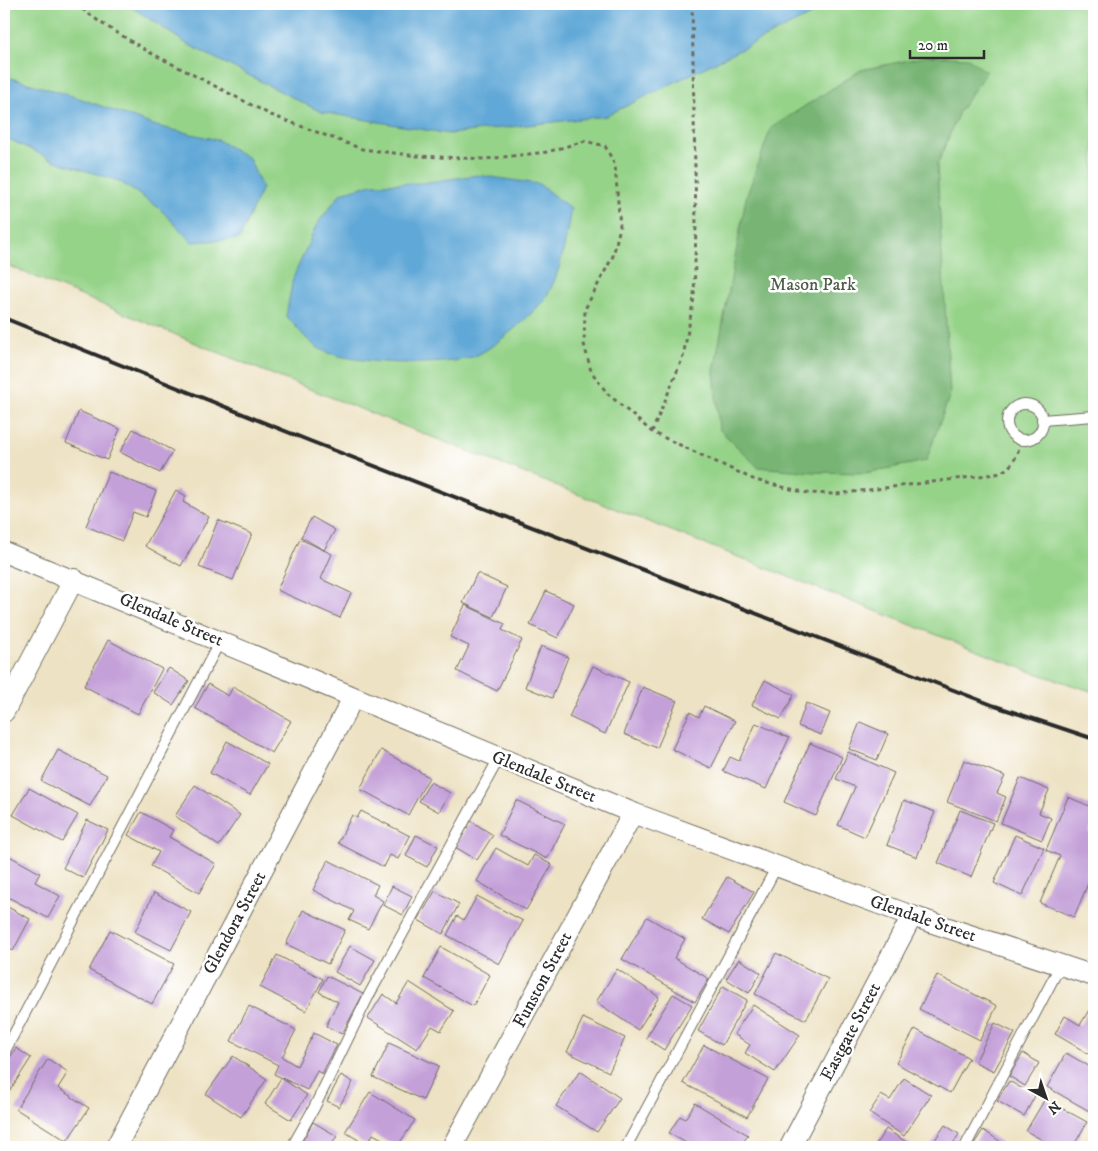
<svg xmlns="http://www.w3.org/2000/svg" width="1098" height="1151" font-family="'IM FELL DW Pica',serif">
<style>
.green{fill:#95d388;stroke:#607f5a}
.forest{fill:#78b574;stroke:#527050}
.water{fill:#60a8d7;stroke:#466a81}
.building{fill:#c4a0d9}
.lines{fill:none;stroke-linecap:round;stroke-linejoin:round}
.service-casing{stroke:#6f6b60;stroke-width:12}
.minor-casing{stroke:#6f6b60;stroke-width:22}
.path{stroke:#6f6b60;stroke-width:3;stroke-dasharray:4 4;stroke-linecap:butt}
.service{stroke:#fff;stroke-width:10}
.minor{stroke:#fff;stroke-width:20}
.rail{stroke:#2b2b2b;stroke-width:4}
.labels{text-anchor:middle;dominant-baseline:central;stroke-width:5;stroke-linejoin:round;paint-order:stroke}
.park-label{font-size:18px;fill:#4b5d47;stroke:#fff}
.street-label{font-size:18px;fill:#2b2b2b;stroke:#fff}
</style>
<rect width="100%" height="100%" fill="#fff"/>
<filter id="ink" filterUnits="userSpaceOnUse"><feTurbulence type="fractalNoise" baseFrequency=".02" numOctaves="2"/><feDisplacementMap in="SourceGraphic" scale="10" xChannelSelector="R" yChannelSelector="G"/><feConvolveMatrix kernelMatrix="1 2 1 2 8 2 1 2 1" color-interpolation-filters="sRGB"/></filter>
<filter id="wash" filterUnits="userSpaceOnUse"><feTurbulence type="fractalNoise" baseFrequency=".0096" numOctaves="4" result="noise"/><feDisplacementMap in="SourceGraphic" scale="20" xChannelSelector="R" yChannelSelector="G"/><feGaussianBlur stdDeviation="1.12" result="paint"/><feColorMatrix in="noise" values="0 0 0 0 0 0 0 0 0 0 0 0 0 0 0 0 0 1.4 0 .05"/><feComposite in="paint" operator="in"/></filter>
<g filter="url(#wash)">
<rect width="100%" height="100%" fill="#ede2c3"/>
<!-- green -->
<polygon class="green" points="4,4 1094,4 1094,692 1029,671 261,370 4,264"/>
<!-- forest -->
<polygon class="forest" points="928,56 968,58 986,72 959,112 937,165 950,394 926,461 865,473 814,472 758,467 719,429 714,371 746,198 771,128 861,70"/>
<!-- water -->
<g class="water">
<polygon points="127,4 833,4 606,116 449,134 321,112 187,44"/>
<polygon points="4,76 79,98 156,126 218,140 249,158 262,188 239,239 192,242 159,208 119,181 55,161 4,137"/>
<path d="M477 175 539 184 571 209C566 236 562 273 546 297 535 313 490 351 473 357 443 367 345 365 318 348 307 341 296 326 286 316L293 278 317 224 341 193 372 184 422 183Z"/>
</g>
<g id="blocks">
<!-- building -->
<g class="building">
<polygon points="79,411 120,429 107,460 66,443"/>
<polygon points="133,429 173,451 160,473 120,452"/>
<polygon points="109,472 156,491 146,517 133,512 122,541 86,526"/>
<polygon points="176,490 186,496 183,502 209,517 181,566 145,546"/>
<polygon points="312,517 335,530 324,550 301,537"/>
<polygon points="218,520 252,534 233,580 199,567"/>
<polygon points="300,539 332,554 321,579 351,593 340,618 277,590"/>
<polygon points="477,573 507,587 493,617 463,603"/>
<polygon points="546,591 574,604 558,638 530,625"/>
<polygon points="465,605 505,624 502,630 522,640 497,691 457,671 469,646 450,637"/>
<polygon points="108,640 162,669 138,714 84,686"/>
<polygon points="541,646 568,657 552,698 525,687"/>
<polygon points="593,666 629,682 605,734 569,717"/>
<polygon points="169,668 189,681 173,705 153,692"/>
<polygon points="765,680 794,695 781,719 752,705"/>
<polygon points="208,684 228,696 233,687 291,721 272,753 195,708"/>
<polygon points="643,687 677,701 657,748 624,734"/>
<polygon points="806,703 830,713 821,735 798,726"/>
<polygon points="704,706 735,721 711,768 672,749 690,712 699,717"/>
<polygon points="860,722 888,734 877,760 849,749"/>
<polygon points="756,723 789,738 766,789 723,771 730,757 739,761"/>
<polygon points="227,741 268,764 250,795 210,773"/>
<polygon points="810,743 842,757 816,816 784,802"/>
<polygon points="58,750 107,775 90,806 41,781"/>
<polygon points="381,750 429,777 408,815 360,789"/>
<polygon points="848,752 894,773 865,837 838,825 855,787 836,779"/>
<polygon points="964,760 1005,776 997,793 1006,797 996,821 947,802"/>
<polygon points="1020,778 1049,790 1039,813 1051,818 1042,840 1001,823"/>
<polygon points="430,782 450,793 439,812 419,801"/>
<polygon points="195,785 240,815 219,846 175,816"/>
<polygon points="29,788 78,815 62,842 13,815"/>
<polygon points="1068,797 1094,808 1094,820 1089,833 1094,835 1094,869 1074,917 1040,903 1060,856 1046,850"/>
<polygon points="516,800 565,824 547,859 499,835"/>
<polygon points="904,800 935,812 917,857 887,845"/>
<polygon points="960,810 993,823 971,877 938,863"/>
<polygon points="361,811 410,836 398,859 390,855 384,867 338,843 352,815 357,818"/>
<polygon points="141,812 173,830 169,837 216,864 199,893 151,866 159,852 128,835"/>
<polygon points="87,820 108,830 83,878 63,868"/>
<polygon points="471,821 493,835 477,860 455,847"/>
<polygon points="416,835 438,846 427,867 406,856"/>
<polygon points="1015,835 1044,848 1022,896 994,883"/>
<polygon points="496,848 528,866 534,855 552,865 526,910 477,881"/>
<polygon points="4,853 40,873 35,882 60,896 48,918 4,895"/>
<polygon points="328,860 378,885 373,895 383,901 368,929 349,920 354,911 313,890"/>
<polygon points="727,877 754,892 729,934 702,919"/>
<polygon points="392,886 412,896 403,915 383,905"/>
<polygon points="435,891 459,904 443,934 418,920"/>
<polygon points="154,893 191,912 171,950 135,932"/>
<polygon points="477,896 523,921 499,964 447,935 457,916 464,920"/>
<polygon points="4,905 30,919 13,951 4,946"/>
<polygon points="303,910 345,930 328,964 286,944"/>
<polygon points="647,917 685,939 674,958 709,979 695,1002 622,959"/>
<polygon points="110,930 174,964 152,1004 89,970"/>
<polygon points="350,946 375,960 360,986 335,972"/>
<polygon points="441,947 490,975 473,1006 424,978"/>
<polygon points="776,953 828,979 806,1020 755,994"/>
<polygon points="277,955 323,979 306,1011 260,987"/>
<polygon points="739,959 761,973 749,993 726,979"/>
<polygon points="617,969 659,997 638,1030 596,1002"/>
<polygon points="937,975 997,1006 980,1040 919,1009"/>
<polygon points="327,976 363,994 342,1034 326,1026 338,1002 319,992"/>
<polygon points="409,982 454,1011 441,1031 432,1026 417,1049 368,1018 383,994 396,1003"/>
<polygon points="723,986 747,1000 722,1045 698,1031"/>
<polygon points="673,994 692,1005 664,1050 646,1038"/>
<polygon points="753,1005 800,1035 775,1072 745,1053 750,1045 734,1034"/>
<polygon points="249,1006 296,1030 282,1057 297,1066 314,1033 337,1045 322,1074 317,1071 307,1090 274,1074 278,1065 231,1041"/>
<polygon points="1089,1010 1094,1013 1094,1057 1055,1034 1065,1016 1080,1025"/>
<polygon points="583,1018 625,1038 609,1072 567,1052"/>
<polygon points="995,1023 1015,1033 994,1071 975,1062"/>
<polygon points="915,1029 969,1058 950,1093 896,1063"/>
<polygon points="389,1043 439,1066 423,1100 373,1077"/>
<polygon points="704,1045 768,1079 747,1117 683,1083"/>
<polygon points="16,1048 31,1058 9,1092 4,1089 4,1067"/>
<polygon points="1023,1053 1039,1063 1025,1086 1009,1076"/>
<polygon points="1066,1053 1094,1069 1094,1107 1091,1112 1047,1087"/>
<polygon points="233,1056 267,1079 241,1117 206,1094"/>
<polygon points="48,1059 68,1072 58,1088 89,1108 67,1141 16,1109"/>
<polygon points="580,1071 620,1098 597,1132 556,1106"/>
<polygon points="341,1075 353,1082 339,1107 327,1101"/>
<polygon points="281,1078 307,1095 291,1120 265,1104"/>
<polygon points="904,1078 931,1095 904,1136 869,1113 881,1095 890,1100"/>
<polygon points="1009,1081 1035,1096 1024,1116 997,1101"/>
<polygon points="370,1092 415,1120 397,1147 373,1134 367,1145 345,1132"/>
<polygon points="1045,1099 1087,1122 1073,1147 1055,1147 1026,1131"/>
<polygon points="695,1103 748,1135 740,1147 693,1147 669,1133 680,1116 685,1119"/>
<polygon points="313,1122 337,1136 330,1147 308,1147 301,1143"/>
<polygon points="945,1125 959,1134 951,1147 930,1147"/>
<polygon points="886,1129 914,1147 874,1147"/>
<polygon points="983,1130 1001,1142 998,1147 972,1147"/>
</g>
</g>
</g>
<g filter="url(#ink)">
<use href="#blocks" fill-opacity="0" stroke="#6f6b60" stroke-width="1"/>
<g class="lines">
<defs>
<g id="service">
<circle cx="1025" cy="422" r="18"/>
<polyline points="1042,420 1094,416"/>
<polyline points="4,1053 220,641"/>
<polyline points="292,1147 314,1108 369,995 499,758"/>
<polyline points="626,1147 777,866"/>
<polyline points="965,1147 1060,966"/>
</g>
<g id="minor">
<polyline points="4,552 633,813 912,916 1094,976"/>
<polyline points="4,712 74,579"/>
<polyline points="116,1147 353,698"/>
<polyline points="452,1147 633,813"/>
<polyline points="790,1147 912,916"/>
</g>
</defs>
<!-- service casing -->
<use href="#service" class="service-casing"/>
<!-- minor casing -->
<use href="#minor" class="minor-casing"/>
<!-- path -->
<g class="path">
<path d="M76 4 101 23 149 52 271 115 362 149 418 156 486 159 547 152 585 141 605 146 615 165 620 227 613 256 585 309 584 344 591 371 598 381 608 394 652 432 755 480 807 493 836 494 996 474C1013 469 1018 455 1021 439"/>
<polyline points="652,432 683,357 694,298 696,226 692,4"/>
</g>
<!-- service -->
<use href="#service" class="service"/>
<!-- minor -->
<use href="#minor" class="minor"/>
<!-- rail -->
<polyline class="rail" points="4,318 310,441 995,706 1094,739"/>
</g>
</g>
<g class="labels">
<!-- park labels -->
<g class="park-label">
<text x="813" y="285">Mason Park</text>
</g>
<!-- street labels -->
<g class="street-label">
<text transform="translate(171 620) rotate(23)">Glendale Street</text>
<text transform="translate(544 777) rotate(22)">Glendale Street</text>
<text transform="translate(923 919) rotate(19)">Glendale Street</text>
<text transform="translate(235 923) rotate(-62)">Glendora Street</text>
<text transform="translate(543 980) rotate(-62)">Funston Street</text>
<text transform="translate(851 1032) rotate(-62)">Eastgate Street</text>
</g>
</g>
<!-- margin -->
<rect width="1098" height="1151" fill="none" stroke="#fff" stroke-width="20"/>
<!-- north arrow -->
<g transform="translate(1046 1098) rotate(140)" stroke="#ffffff" stroke-width="4" paint-order="stroke">
<path d="M0-4L9 19L0 12L-9 19Z" fill="#2b2b2b"/>
<text y="-8" font-size="14" font-weight="bold" text-anchor="middle" fill="#2b2b2b">N</text>
</g>
<!-- scale -->
<path d="M910 50v8h74v-8" fill="none" stroke="#2b2b2b" stroke-width="2.5"/>
<text x="918" y="50" font-size="15" fill="#2b2b2b" stroke="#ffffff" stroke-width="4" paint-order="stroke">20 m</text>
</svg>
